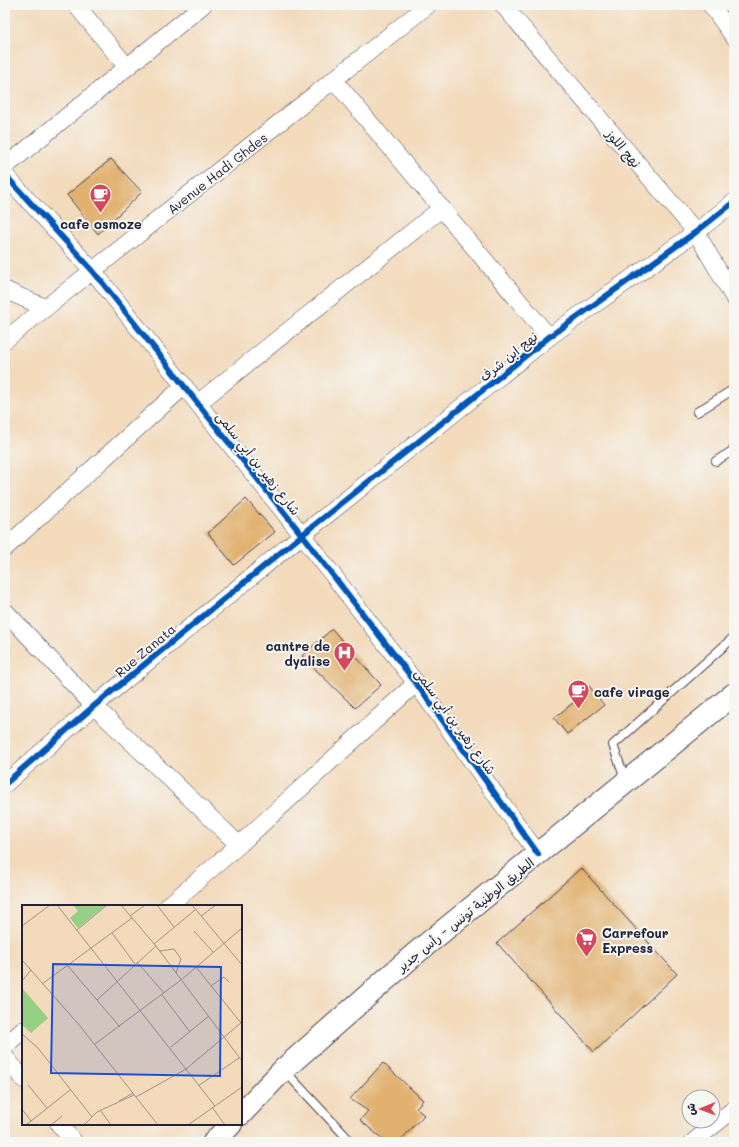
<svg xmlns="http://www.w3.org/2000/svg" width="739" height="1147" font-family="Mali,'Playpen Sans Arabic',sans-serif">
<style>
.building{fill:#e1b16f}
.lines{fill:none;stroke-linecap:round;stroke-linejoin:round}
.service-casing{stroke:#413e4e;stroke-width:10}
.minor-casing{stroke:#413e4e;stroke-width:18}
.primary-casing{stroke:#413e4e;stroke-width:24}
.service{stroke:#fff;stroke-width:8}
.minor{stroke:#fff;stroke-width:17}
.primary{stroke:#fff;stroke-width:22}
.cycleway-casing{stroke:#f6f6f2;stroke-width:8}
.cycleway{stroke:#0057b8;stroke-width:6}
.labels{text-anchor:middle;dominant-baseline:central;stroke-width:4;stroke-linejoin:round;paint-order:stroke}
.street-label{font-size:13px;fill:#22223b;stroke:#f6f6f2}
.poi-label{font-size:13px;font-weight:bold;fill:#22223b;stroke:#f6f6f2;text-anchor:start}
.inset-road{fill:none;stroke:#9f9088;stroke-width:1}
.view{fill:#1d4ed8;fill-opacity:0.15;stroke:#1d4ed8;stroke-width:2}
.inset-edge{fill:none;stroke:#22223b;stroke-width:2}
</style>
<rect width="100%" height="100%" fill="#f6f6f2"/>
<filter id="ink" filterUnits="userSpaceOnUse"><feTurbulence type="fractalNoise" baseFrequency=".025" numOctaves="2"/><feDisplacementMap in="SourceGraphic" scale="8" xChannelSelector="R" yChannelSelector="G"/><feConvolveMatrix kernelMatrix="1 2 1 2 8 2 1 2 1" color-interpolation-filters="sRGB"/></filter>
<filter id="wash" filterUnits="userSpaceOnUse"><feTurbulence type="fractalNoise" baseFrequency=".012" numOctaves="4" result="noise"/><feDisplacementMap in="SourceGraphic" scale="16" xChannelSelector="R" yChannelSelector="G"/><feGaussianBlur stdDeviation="0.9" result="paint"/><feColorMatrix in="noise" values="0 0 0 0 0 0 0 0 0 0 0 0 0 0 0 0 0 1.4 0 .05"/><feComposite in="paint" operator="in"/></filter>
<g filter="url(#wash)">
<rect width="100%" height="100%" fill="#f3dabb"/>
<g id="blocks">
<!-- building -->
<g class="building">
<polygon points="111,159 142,192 98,234 67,195"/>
<polygon points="246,499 275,532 234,565 208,533"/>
<polygon points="332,629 381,685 355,708 302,656"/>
<polygon points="589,686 604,705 567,734 554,718 588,691"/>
<polygon points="581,868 677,974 594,1052 497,943"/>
<polygon points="383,1063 423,1100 416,1108 424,1115 399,1142 386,1142 360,1120 368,1111 350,1099"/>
</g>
</g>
</g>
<g filter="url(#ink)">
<use href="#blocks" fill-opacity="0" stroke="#413e4e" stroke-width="1"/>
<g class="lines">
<defs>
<g id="service">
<polyline points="697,412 734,389"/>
<polyline points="716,461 734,450"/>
<polyline points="625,779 613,745 734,637"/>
<polyline points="284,1070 351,1142"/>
</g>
<g id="minor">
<polyline points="76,5 127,67"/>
<polyline points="503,5 696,232 734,298"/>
<polyline points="711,5 734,37"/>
<polyline points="334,80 549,337"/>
<polyline points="5,167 203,5"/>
<polyline points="5,175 93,271 302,535 416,683 538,854"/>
<polyline points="5,290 46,308"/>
<polyline points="5,340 428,5"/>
<polyline points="198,403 442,208"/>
<polyline points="5,548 184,386"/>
<polyline points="5,611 94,706 239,845"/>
<polyline points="5,784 94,706 302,535 549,337 696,232 734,202"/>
<polyline points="168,906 239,845 416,683"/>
<polyline points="5,1046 23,1030"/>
<polyline points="5,1057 23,1079"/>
<polyline points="59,1124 74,1142"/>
<polyline points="693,1142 734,1109"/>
</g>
<g id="primary">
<polyline points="241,1114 284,1069 416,953 734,694"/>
<polyline points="214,1142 231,1124"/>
</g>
</defs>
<!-- service casing -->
<use href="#service" class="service-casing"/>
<!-- minor casing -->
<use href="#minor" class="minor-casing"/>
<!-- primary casing -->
<use href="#primary" class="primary-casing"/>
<!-- service -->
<use href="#service" class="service"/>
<!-- minor -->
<use href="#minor" class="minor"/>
<!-- primary -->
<use href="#primary" class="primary"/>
<defs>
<g id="cycleway">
<polyline points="5,175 93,271 302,535 416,683 538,854"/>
<polyline points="5,784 94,706 302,535 549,337 696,232 734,202"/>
</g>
</defs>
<!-- cycleway casing -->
<use href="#cycleway" class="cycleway-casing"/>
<!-- cycleway -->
<use href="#cycleway" class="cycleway"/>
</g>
</g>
<!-- icons -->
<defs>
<symbol id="cafe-pin" viewBox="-11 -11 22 30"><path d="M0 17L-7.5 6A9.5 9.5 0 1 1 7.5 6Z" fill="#d1495b" stroke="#f6f6f2"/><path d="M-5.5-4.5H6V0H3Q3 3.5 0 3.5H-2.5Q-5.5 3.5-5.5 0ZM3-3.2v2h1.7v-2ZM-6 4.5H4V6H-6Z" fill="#fff"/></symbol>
<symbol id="hospital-pin" viewBox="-11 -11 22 30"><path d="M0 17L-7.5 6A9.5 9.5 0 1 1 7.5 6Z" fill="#d1495b" stroke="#f6f6f2"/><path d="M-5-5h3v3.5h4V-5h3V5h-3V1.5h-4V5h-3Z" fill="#fff"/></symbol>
<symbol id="supermarket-pin" viewBox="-11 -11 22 30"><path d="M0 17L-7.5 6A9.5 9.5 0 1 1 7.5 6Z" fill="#d1495b" stroke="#f6f6f2"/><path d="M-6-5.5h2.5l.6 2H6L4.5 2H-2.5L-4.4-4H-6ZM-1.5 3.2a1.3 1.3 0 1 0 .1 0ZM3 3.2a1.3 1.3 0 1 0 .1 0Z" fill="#fff"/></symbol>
</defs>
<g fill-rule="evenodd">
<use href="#cafe-pin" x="88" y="182" width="25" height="34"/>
<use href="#hospital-pin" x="332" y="640" width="25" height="34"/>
<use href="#cafe-pin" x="566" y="678" width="25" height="34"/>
<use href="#supermarket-pin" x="574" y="926" width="25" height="34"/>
</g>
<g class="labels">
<!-- street labels -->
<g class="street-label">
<text transform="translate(624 148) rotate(50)">نهج اللوز</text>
<text transform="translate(217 173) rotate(-38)">Avenue Hadi Ghdes</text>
<text transform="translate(508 356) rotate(-39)">نهج ابن شرف</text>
<text transform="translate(259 463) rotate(52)">شارع زهير بن أبي سلمى</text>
<text transform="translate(145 650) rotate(-40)">Rue Zanata</text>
<text transform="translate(456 721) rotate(54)">شارع زهير بن أبي سلمى</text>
<text transform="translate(465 914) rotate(-39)">الطريق الوطنية تونس - رأس جدير</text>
</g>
<!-- poi labels -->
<g class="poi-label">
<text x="101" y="223" text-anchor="middle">cafe osmoze</text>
<text x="330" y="645" text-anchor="end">cantre de<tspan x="330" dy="15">dyalise</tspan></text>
<text x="594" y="691">cafe virage</text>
<text x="602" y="932">Carrefour<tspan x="602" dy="15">Express</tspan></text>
</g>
</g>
<!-- overview -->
<g transform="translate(22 905)">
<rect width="220" height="220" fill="#f3dabb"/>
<path d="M51 0H84L56 23 48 13 56 6ZM0 83 26 113 9 128 0 120Z" fill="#96d084"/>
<path class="inset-road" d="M35 0 193 201M99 0 134 41 220 156M135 0 152 22M170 0 220 60M108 11 123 0M179 11 194 0M0 21 28 0M55 25 85 0M172 26 191 47M90 28 113 59M132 39 173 5M138 46 152 44 159 54 154 68M0 55 58 121 136 220M115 57 142 88M45 60 98 122M174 62 219 118M0 76 9 65M20 79 110 13M189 81 202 72 207 77M140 90 168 127M75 95 134 41M0 129 16 143 70 212M73 139 159 75 220 23M149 142 187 111M6 180 25 203M176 181 217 153M114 192 164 164 220 117M97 196 111 188M190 202 203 220M0 204 9 216M78 205 89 220M4 220 48 185M29 220 40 211M62 220 75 207 112 190M166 220 220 182"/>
<path class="view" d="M31 59 199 62 198 171 29 168Z"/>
<rect width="220" height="220" class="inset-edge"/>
</g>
<!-- margin -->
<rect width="739" height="1147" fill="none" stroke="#f6f6f2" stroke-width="20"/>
<!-- north arrow -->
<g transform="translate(701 1109) rotate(269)"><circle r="19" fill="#f6f6f2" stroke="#a1a1a9"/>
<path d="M0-3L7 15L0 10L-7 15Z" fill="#d1495b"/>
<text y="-6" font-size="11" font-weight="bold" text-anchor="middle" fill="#22223b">ش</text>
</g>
</svg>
